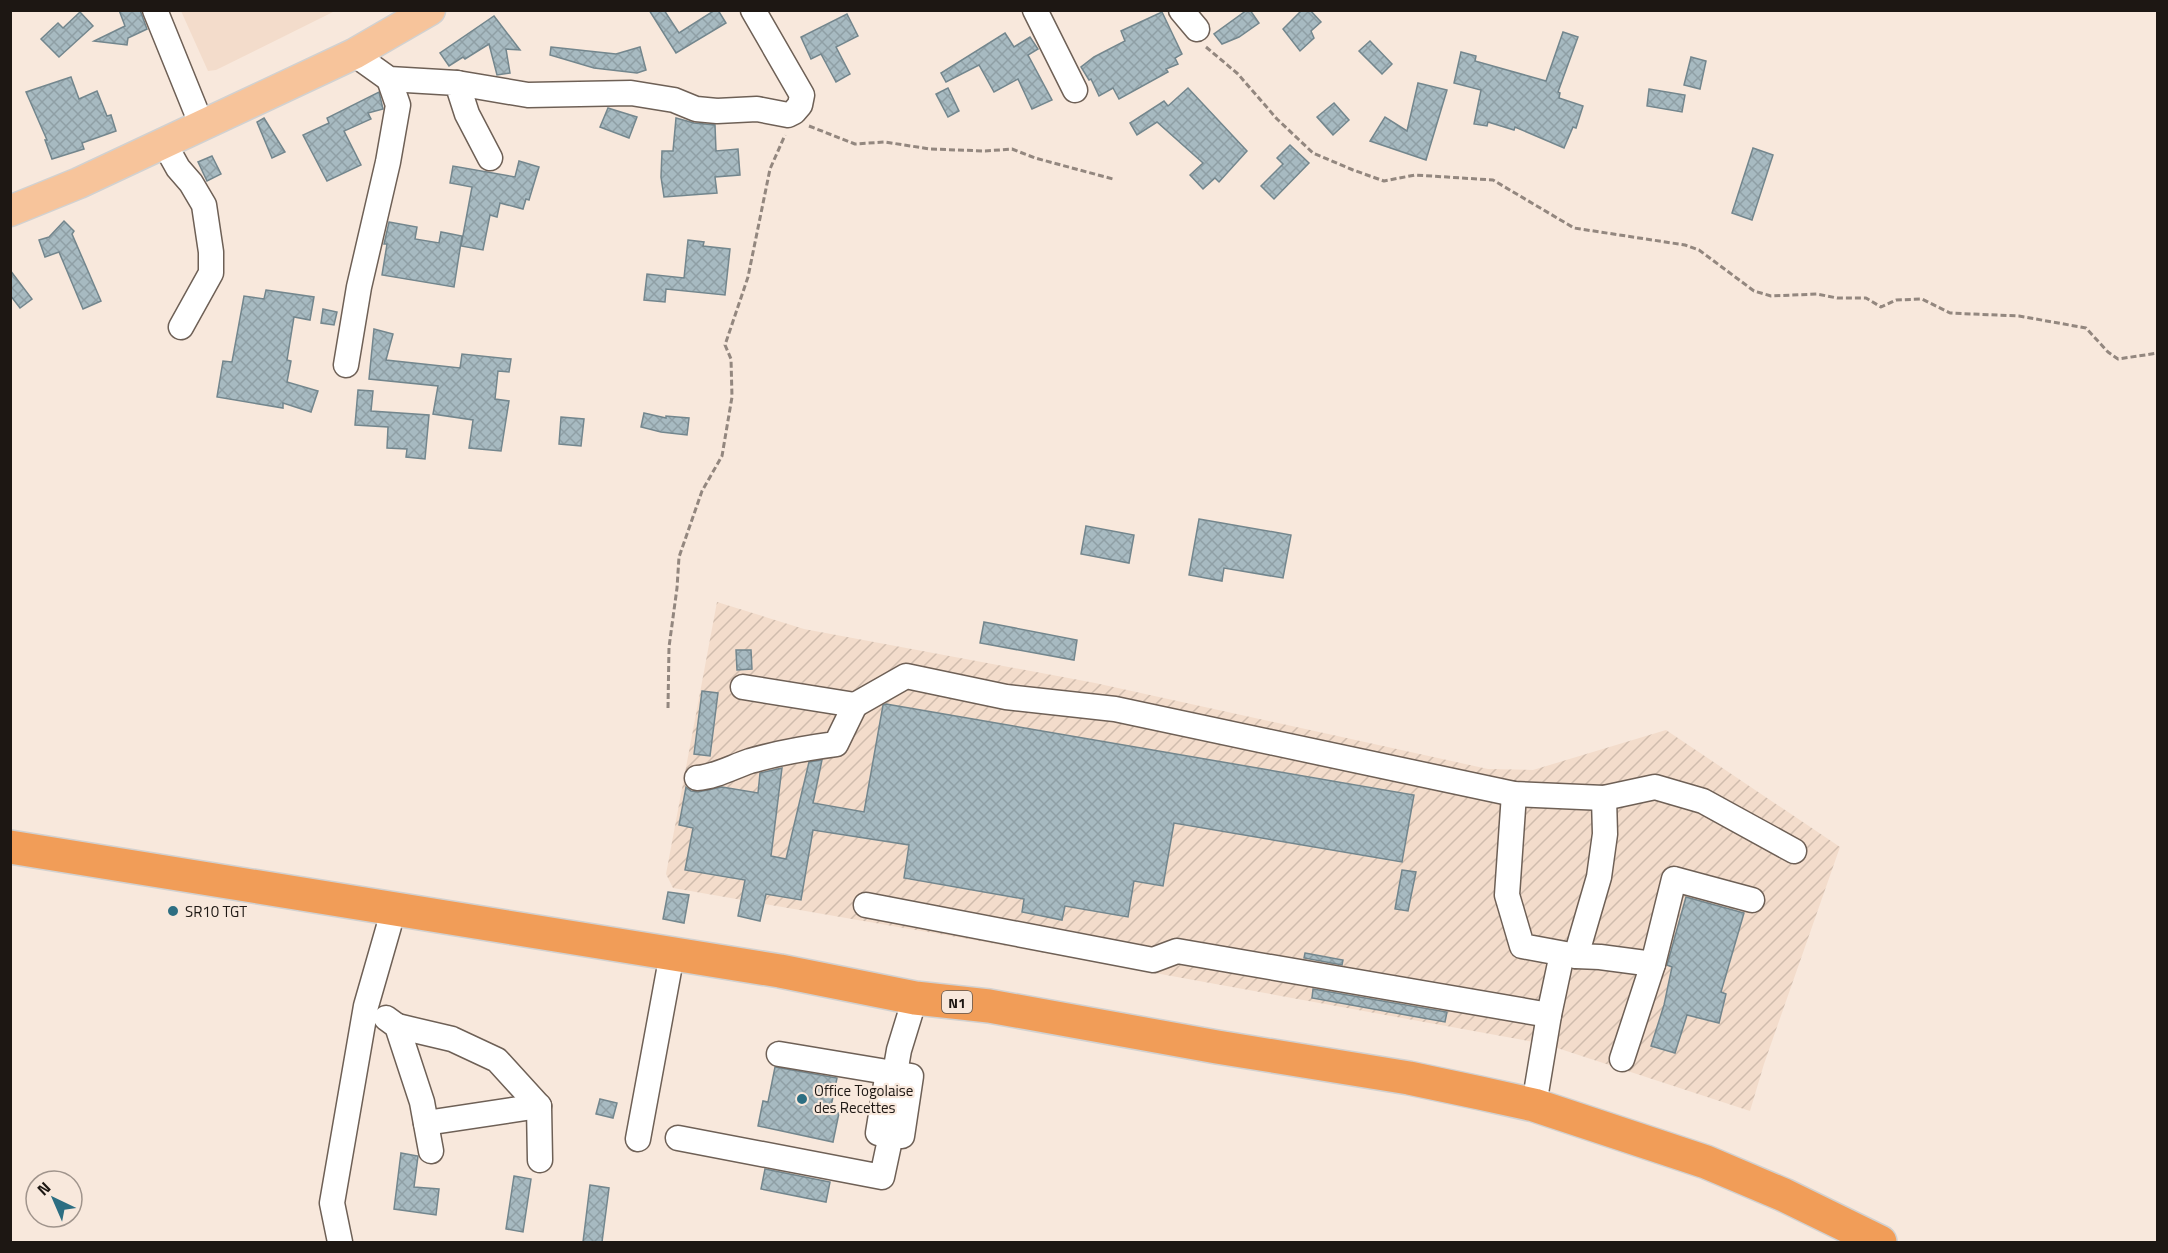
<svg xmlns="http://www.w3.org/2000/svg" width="2168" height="1253" font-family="'Titillium Web',sans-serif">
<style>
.built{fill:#f3dccb}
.industrial{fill:url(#industrial-furrows)}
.building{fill:url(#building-cross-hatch);stroke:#73868d;stroke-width:1.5}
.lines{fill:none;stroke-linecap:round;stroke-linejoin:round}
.minor-casing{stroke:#6e6056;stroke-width:27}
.major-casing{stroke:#d2d1d0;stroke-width:33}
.highway-casing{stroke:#d2d1d0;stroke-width:36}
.path{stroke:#93877f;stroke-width:3;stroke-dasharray:6 3;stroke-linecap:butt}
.minor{stroke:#fff;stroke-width:24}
.major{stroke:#f7c49b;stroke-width:30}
.highway{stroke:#f19d58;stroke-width:33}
.poi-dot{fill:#2d6e82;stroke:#f8e8dc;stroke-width:2}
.labels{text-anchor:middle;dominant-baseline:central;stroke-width:4.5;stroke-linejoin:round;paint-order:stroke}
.shield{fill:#f8e8dc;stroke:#5f564f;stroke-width:1.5}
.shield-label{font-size:14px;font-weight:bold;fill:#1d1713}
.poi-label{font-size:15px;fill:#1d1713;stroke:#f8e8dc;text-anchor:start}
</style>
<defs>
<pattern id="industrial-furrows" width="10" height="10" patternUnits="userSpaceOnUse" patternTransform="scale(1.5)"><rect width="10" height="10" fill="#f3dccb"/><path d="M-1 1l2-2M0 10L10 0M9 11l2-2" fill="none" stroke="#d0bcad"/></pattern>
<pattern id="building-cross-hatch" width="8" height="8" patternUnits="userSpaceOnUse" patternTransform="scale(1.5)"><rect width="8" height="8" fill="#a7bac1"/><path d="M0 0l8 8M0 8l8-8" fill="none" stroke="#8f9fa5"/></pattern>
</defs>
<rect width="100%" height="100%" fill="#f8e8dc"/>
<!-- built -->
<polygon class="built" points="181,11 335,11 216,70 208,71"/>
<!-- industrial -->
<polygon class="industrial" points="717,602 804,629 1095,683 1488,769 1533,770 1666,730 1840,847 1764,1064 1750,1111 1545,1044 968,939 673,888 666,874"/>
<!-- building -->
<g class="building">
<polygon points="119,10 140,10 147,29 128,38 127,45 94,41 125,26"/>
<polygon points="649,10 664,10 679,33 715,10 718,10 726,23 676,53"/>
<polygon points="1247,10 1250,10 1259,23 1239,37 1222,44 1214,34"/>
<polygon points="1302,10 1310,10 1321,22 1311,31 1314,38 1300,51 1283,29"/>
<polygon points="80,12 93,26 59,57 41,39 58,23 63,28"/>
<polygon points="1162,12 1182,54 1175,58 1178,64 1166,69 1168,72 1119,99 1113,88 1099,96 1091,79 1089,80 1081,67 1094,57 1125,41 1121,31"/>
<polygon points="847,14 858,36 836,47 850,74 836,82 821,54 811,59 801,37"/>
<polygon points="494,16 520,50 506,49 510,73 497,75 489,44 465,59 463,57 449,66 440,53"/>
<polygon points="1563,32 1578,37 1558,92 1560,93 1559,98 1583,106 1576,128 1573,127 1564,148 1515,127 1514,130 1488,122 1487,126 1474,124 1481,90 1454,83 1461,52 1476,56 1475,61 1546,81"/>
<polygon points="1005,33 1014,47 1030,37 1038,49 1028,55 1052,100 1032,109 1018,79 994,92 979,65 946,82 941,73"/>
<polygon points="1370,41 1392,64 1382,74 1359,51"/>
<polygon points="551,47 616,54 640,47 646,70 637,73 594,68 550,55"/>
<polygon points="1691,57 1706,61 1700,89 1684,85"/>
<polygon points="71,77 79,99 97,91 107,116 111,115 116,131 82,143 84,149 52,159 45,140 47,140 26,92"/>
<polygon points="1418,83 1447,90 1426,160 1370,141 1385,117 1407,131"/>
<polygon points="948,88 959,111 948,117 936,94"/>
<polygon points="1188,88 1247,151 1219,182 1215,178 1203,189 1190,175 1203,163 1157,122 1137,135 1130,123 1164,101 1168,106"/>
<polygon points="1649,89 1685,95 1682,112 1647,106"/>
<polygon points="379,92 383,109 368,113 371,119 344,131 361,165 327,181 303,135 329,123 327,118"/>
<polygon points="1334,103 1349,120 1333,135 1317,117"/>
<polygon points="608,108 637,117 629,138 600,127"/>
<polygon points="264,118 285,152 272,158 257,122"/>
<polygon points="676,118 694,123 715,125 716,151 738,149 740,175 715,177 717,193 664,197 661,177 662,151 673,151"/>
<polygon points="1290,145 1309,163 1274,199 1261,186 1283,164 1277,158"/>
<polygon points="1753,148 1773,155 1752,220 1732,213"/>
<polygon points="212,156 221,174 207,181 198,162"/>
<polygon points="519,161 539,167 529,200 526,199 523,209 500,203 497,217 490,215 483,250 461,246 472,187 450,183 453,166 515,177"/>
<polygon points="64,221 74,231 72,234 101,301 83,309 59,252 45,257 39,240 49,237"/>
<polygon points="389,222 417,227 415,239 439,243 441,232 462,236 454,287 382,275 387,244 384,244"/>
<polygon points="688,240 704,242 703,246 730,249 725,295 666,289 665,302 644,300 647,274 684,278"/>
<polygon points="10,270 32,299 20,308 10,295"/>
<polygon points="266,290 314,297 310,320 294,317 287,360 291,361 287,382 318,391 311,412 283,403 283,408 217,397 223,361 232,362 244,296 264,299"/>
<polygon points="323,309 337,312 334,325 321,323"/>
<polygon points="374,329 393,334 386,360 460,368 462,354 511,359 509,372 498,371 495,399 509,401 501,451 469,448 473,420 433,414 438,386 369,379"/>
<polygon points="358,390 373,391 371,411 429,415 425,459 406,457 407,449 387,448 388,427 355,425"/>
<polygon points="644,413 666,418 666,416 689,418 687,435 661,432 641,427"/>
<polygon points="561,417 584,419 581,446 559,444"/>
<polygon points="1199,519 1291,535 1283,578 1224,568 1222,581 1189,575"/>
<polygon points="1086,526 1134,535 1129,563 1081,554"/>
<polygon points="984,622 1077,640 1074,660 980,643"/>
<polygon points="736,650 751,650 752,669 737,670"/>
<polygon points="702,691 718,693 710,756 694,754"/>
<polygon points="886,704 1414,795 1402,862 1174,823 1163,886 1134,881 1128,917 1065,906 1062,920 1022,912 1024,899 904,878 909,845 813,830 801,900 766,894 760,921 738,916 745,880 685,870 693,828 679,825 686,787 691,791 698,792 722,787 758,793 760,773 782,768 771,856 786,859 809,762 822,760 813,803 864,812 883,705"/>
<polygon points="1402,870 1416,872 1408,911 1395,909"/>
<polygon points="668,892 689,895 684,923 663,919"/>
<polygon points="1686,897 1744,913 1721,992 1726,994 1719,1023 1687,1015 1675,1053 1651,1046 1664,1005 1672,967 1667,965"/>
<polygon points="1305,953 1343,960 1342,965 1304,958"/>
<polygon points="1313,989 1447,1012 1445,1022 1312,998"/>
<polygon points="775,1067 837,1078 830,1111 839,1113 833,1142 758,1126 763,1101 768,1102"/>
<polygon points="600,1099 617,1103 613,1118 596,1114"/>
<polygon points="401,1153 418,1156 414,1187 439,1189 436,1215 394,1209"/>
<polygon points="765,1169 830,1182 826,1202 761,1189"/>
<polygon points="514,1176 531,1179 523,1232 506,1229"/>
<polygon points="590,1185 609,1188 602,1242 583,1242"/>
</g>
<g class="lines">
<defs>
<g id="minor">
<polyline points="155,10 202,126"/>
<polyline points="1035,10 1075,90"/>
<polyline points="1181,10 1197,29"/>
<polyline points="354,54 389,79 457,83 467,114 490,158"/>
<polyline points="457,83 528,95 631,93 674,100 696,109 717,111 757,109 788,115 794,112 800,105 802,95 753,10"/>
<polyline points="164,143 178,168 191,183 204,205 211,252 211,273 181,327"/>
<polyline points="346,365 359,287 388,162 398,105 389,79"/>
<polyline points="855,705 906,676 1006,697 1115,709 1514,794 1604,798 1655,787 1703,801 1794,851"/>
<path d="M697 778C715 777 732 767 750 761 778 753 806 748 836 744L855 705 743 687"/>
<polyline points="1514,794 1507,895 1522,946 1576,956 1600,957 1653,964"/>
<polyline points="866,905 1153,960 1177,951 1549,1015"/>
<polyline points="1576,956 1599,877 1605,834 1604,798"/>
<polyline points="386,1018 397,1026 422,1102 431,1151"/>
<polyline points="397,1026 452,1039 497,1060 539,1106 540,1160"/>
<polyline points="779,1054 911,1076 902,1136 878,1133 888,1072"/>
<polyline points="1622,1059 1653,964 1674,879 1752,900"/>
<polyline points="895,1073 899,1050 915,998"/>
<polyline points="1534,1105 1549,1015 1562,954"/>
<polyline points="426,1123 539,1106"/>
<polyline points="678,1138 882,1177 891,1135"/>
<polyline points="638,1139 672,954"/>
<polyline points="340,1242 332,1203 366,1006 389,926 390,909"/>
</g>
<polyline id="major" points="10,211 79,183 354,54 430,10"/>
<polyline id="highway" points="10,847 780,971 915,998 989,1006 1217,1047 1409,1078 1480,1093 1534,1105 1706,1162 1784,1195 1880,1242"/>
</defs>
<!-- minor casing -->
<use href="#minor" class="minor-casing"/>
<!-- major casing -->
<use href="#major" class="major-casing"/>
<!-- highway casing -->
<use href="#highway" class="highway-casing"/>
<!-- path -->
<g class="path">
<polyline points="1206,47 1238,74 1277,119 1313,153 1353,170 1384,181 1415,175 1493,180 1574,228 1685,245 1699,250 1754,291 1771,296 1817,294 1837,298 1866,298 1881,307 1896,300 1922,299 1950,313 2019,316 2086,328 2108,352 2118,359 2158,353"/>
<polyline points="809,126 855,144 885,142 930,149 985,151 1012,149 1035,158 1113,179"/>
<polyline points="668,708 669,647 677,588 679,557 702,491 722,456 732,397 731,359 725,345 748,277 770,169 785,135"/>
</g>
<!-- minor -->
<use href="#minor" class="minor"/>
<!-- major -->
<use href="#major" class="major"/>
<!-- highway -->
<use href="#highway" class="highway"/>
</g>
<!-- markers -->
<g class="poi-dot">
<circle cx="173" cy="911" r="6"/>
<circle cx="802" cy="1099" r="6"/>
</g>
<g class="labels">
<!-- shield labels -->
<rect class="shield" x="942" y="991" width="30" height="22" rx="4.5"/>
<g class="shield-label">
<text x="957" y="1002">N1</text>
</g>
<!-- poi labels -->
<g class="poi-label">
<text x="185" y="911">SR10 TGT</text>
<text x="814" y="1090">Office Togolaise<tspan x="814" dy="17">des Recettes</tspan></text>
</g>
</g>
<!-- border -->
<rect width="2168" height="1253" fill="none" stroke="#1d1713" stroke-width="24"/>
<!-- north arrow -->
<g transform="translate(54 1199) rotate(316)"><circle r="28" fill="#f8e8dc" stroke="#a0948c" stroke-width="1.5"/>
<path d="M0-4.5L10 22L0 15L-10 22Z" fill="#2d6e82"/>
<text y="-9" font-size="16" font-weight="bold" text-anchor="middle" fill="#1d1713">N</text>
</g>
</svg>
